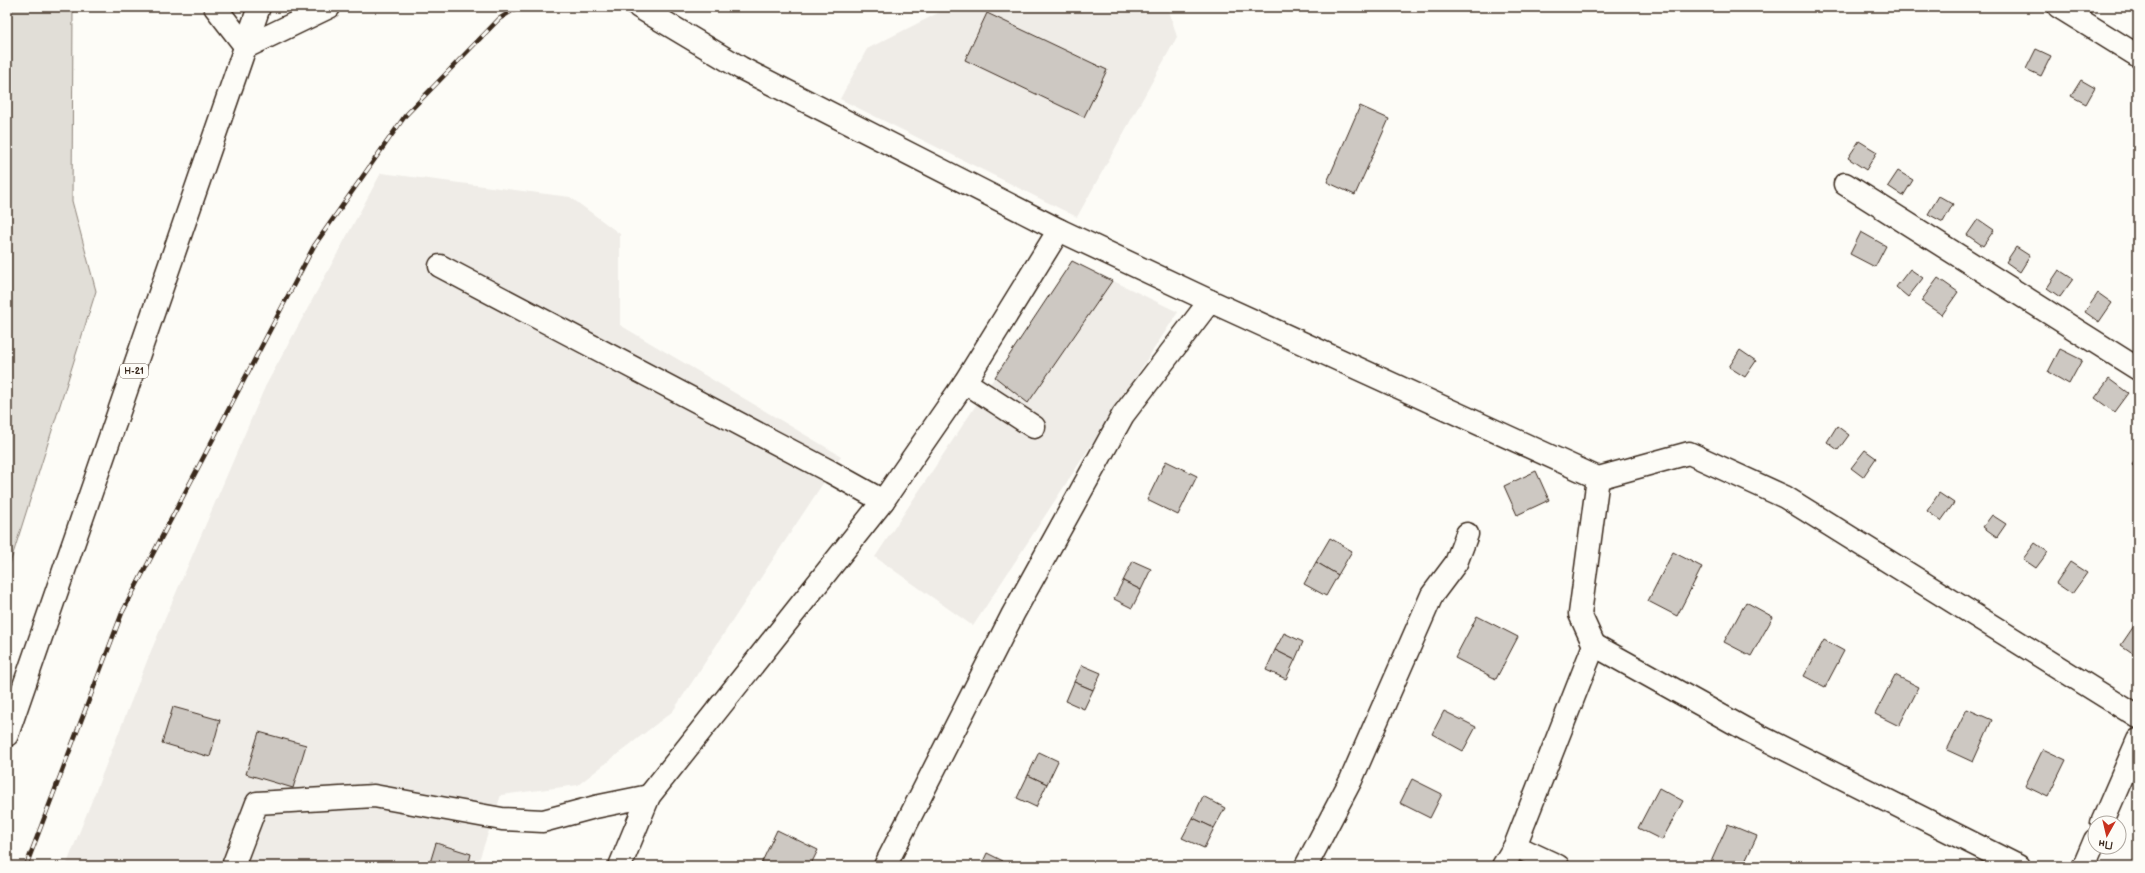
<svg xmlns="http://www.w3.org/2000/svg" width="2145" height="873" font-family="'Balsamiq Sans',sans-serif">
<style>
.built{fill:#efece7}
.green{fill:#e1ded7;stroke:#8e847a}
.building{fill:#cdc8c2;stroke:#3b2a1e}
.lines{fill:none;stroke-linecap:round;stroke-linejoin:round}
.minor-casing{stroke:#3b2a1e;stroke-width:25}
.major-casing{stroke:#3b2a1e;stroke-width:25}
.minor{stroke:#fdfcf7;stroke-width:22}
.major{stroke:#fdfcf7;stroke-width:22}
.rail-casing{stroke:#3b2a1e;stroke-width:4.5}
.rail{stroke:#fdfcf7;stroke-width:3;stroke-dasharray:9;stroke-linecap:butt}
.labels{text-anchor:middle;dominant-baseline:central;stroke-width:4;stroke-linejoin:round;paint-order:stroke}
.shield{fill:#fdfcf7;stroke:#75695f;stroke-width:1}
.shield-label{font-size:9px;font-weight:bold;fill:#3b2a1e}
</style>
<rect width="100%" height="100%" fill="#fdfcf7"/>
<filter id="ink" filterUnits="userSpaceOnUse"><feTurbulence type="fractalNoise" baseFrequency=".025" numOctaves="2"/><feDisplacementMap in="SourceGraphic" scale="8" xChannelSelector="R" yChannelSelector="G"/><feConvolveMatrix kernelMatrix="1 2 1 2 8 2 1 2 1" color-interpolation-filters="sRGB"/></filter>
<g filter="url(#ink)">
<!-- built -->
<g class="built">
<polygon points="950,7 1168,7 1177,37 1077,217 840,99 867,49"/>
<polygon points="381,173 570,197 620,234 620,325 841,456 673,711 578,785 501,795 477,866 66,866 151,651 265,387"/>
<polygon points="1072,261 1178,312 973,626 875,557"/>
</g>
<!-- green -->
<polygon class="green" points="7,7 73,7 72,201 96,291 7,573"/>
<!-- building -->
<g class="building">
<polygon points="987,13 1107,70 1084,117 965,60"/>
<polygon points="2036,49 2051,56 2041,76 2026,69"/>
<polygon points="2081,80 2095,88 2086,104 2071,96"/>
<polygon points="1360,106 1389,119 1355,195 1327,182"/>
<polygon points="1859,141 1877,152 1866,170 1848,158"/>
<polygon points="1898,171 1913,180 1903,196 1888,186"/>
<polygon points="1939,196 1953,204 1943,222 1928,214"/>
<polygon points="1978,219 1994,230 1983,246 1967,235"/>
<polygon points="1861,232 1886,246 1875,267 1850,254"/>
<polygon points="2016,247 2030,256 2020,272 2006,262"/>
<polygon points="1072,261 1112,281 1028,403 995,377"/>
<polygon points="1910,269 1923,278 1908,297 1896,287"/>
<polygon points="2059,270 2073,279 2060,297 2047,288"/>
<polygon points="1938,278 1958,292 1942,315 1921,301"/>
<polygon points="2098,293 2112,303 2099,322 2085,312"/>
<polygon points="2060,349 2082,360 2069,384 2048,372"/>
<polygon points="1740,350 1756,361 1745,377 1729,367"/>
<polygon points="2109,379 2128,393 2114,412 2095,398"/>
<polygon points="1837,426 1849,435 1838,450 1827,442"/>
<polygon points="1865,450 1876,458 1863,477 1851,468"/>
<polygon points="2138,456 2138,469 2132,465"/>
<polygon points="1166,461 1197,476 1178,515 1147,500"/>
<polygon points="1536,471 1549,500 1517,515 1504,486"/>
<polygon points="1939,493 1954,503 1941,521 1927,511"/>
<polygon points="1992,515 2006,524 1997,537 1983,527"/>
<polygon points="1330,538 1352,551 1338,575 1316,562"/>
<polygon points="2035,543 2048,552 2036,568 2023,559"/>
<polygon points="1673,552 1702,567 1677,616 1648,601"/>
<polygon points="1133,561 1151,569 1141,590 1123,581"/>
<polygon points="1316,562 1338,575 1326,596 1304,584"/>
<polygon points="2070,562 2087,573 2072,594 2056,583"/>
<polygon points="1123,581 1141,590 1132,608 1114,599"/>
<polygon points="1746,602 1773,617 1751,656 1724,642"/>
<polygon points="1477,616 1518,637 1496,679 1455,658"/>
<polygon points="2136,623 2138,625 2137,656 2121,645"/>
<polygon points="1284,633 1303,642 1295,660 1275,650"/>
<polygon points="1824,640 1844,651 1825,687 1804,676"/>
<polygon points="1275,650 1295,660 1286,679 1266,670"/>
<polygon points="1082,665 1101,673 1093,690 1074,682"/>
<polygon points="1895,675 1919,687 1899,726 1875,714"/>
<polygon points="1074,682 1093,690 1084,709 1066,701"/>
<polygon points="173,707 220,720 210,757 162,743"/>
<polygon points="1967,709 1992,720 1973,762 1947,750"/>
<polygon points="1444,711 1476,727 1463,751 1432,734"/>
<polygon points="259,732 306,745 293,788 246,774"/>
<polygon points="2043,749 2066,760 2048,797 2025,786"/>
<polygon points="1039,752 1058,761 1047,784 1028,775"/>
<polygon points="1028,775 1047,784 1036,807 1017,798"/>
<polygon points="1412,779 1442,794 1430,818 1400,803"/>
<polygon points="1659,788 1683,801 1662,840 1638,828"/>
<polygon points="1203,796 1225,808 1214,828 1193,818"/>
<polygon points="1193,818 1214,828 1204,848 1182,838"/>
<polygon points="1728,824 1757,836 1743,866 1715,866 1710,864"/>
<polygon points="777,830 818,850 810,866 760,866"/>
<polygon points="436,843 471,854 468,866 429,866"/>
<polygon points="987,853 1003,861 1001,866 981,866"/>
</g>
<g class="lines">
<defs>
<g id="minor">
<polyline points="215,7 246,47 329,7"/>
<polyline points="639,7 741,68 1059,230 1210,301 1598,478 1689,453 1785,497 2138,717"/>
<polyline points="2059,7 2138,56"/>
<polyline points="1845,184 2138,369"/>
<polyline points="440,266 831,472 883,501"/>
<polyline points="1034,427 965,382 1059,230"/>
<polyline points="1594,645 1745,729 2018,866"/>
<polyline points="2102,823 2138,740"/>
<polyline points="1515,846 1558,866"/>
<polyline points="233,866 257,803 374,796 502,819 543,821 595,807 649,796"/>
<polyline points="620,866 649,796 883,501 965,382"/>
<polyline points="885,866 1013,614 1123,415 1210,301"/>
<polyline points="1306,866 1351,780 1432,595 1456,563 1467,534"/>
<polyline points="1503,866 1515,846 1594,645 1580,614 1598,478"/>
<polyline points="2084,866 2095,840"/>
</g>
<polyline id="major" points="7,735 259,7"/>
</defs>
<!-- minor casing -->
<use href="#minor" class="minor-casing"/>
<!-- major casing -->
<use href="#major" class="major-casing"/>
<!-- minor -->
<use href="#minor" class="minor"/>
<!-- major -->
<use href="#major" class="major"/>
<defs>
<polyline id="rail" points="26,866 122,613 314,246 405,116 499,19 518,7"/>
</defs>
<!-- rail casing -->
<use href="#rail" class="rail-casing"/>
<!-- rail -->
<use href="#rail" class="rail"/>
</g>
</g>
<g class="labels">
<!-- shield labels -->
<rect class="shield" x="120" y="364" width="28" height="14" rx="3"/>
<g class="shield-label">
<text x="134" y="371">Н-21</text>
</g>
</g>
<!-- margin -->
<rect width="2145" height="873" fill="none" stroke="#fdfcf7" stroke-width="24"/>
<rect x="12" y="12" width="2121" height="849" fill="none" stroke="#3b2a1e" stroke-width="1.5" filter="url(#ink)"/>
<!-- north arrow -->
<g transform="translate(2107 835) rotate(188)"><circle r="19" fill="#fdfcf7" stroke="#afa8a0"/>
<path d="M0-3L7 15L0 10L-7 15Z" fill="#c8321e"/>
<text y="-6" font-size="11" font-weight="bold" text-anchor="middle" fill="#3b2a1e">Пн</text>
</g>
</svg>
